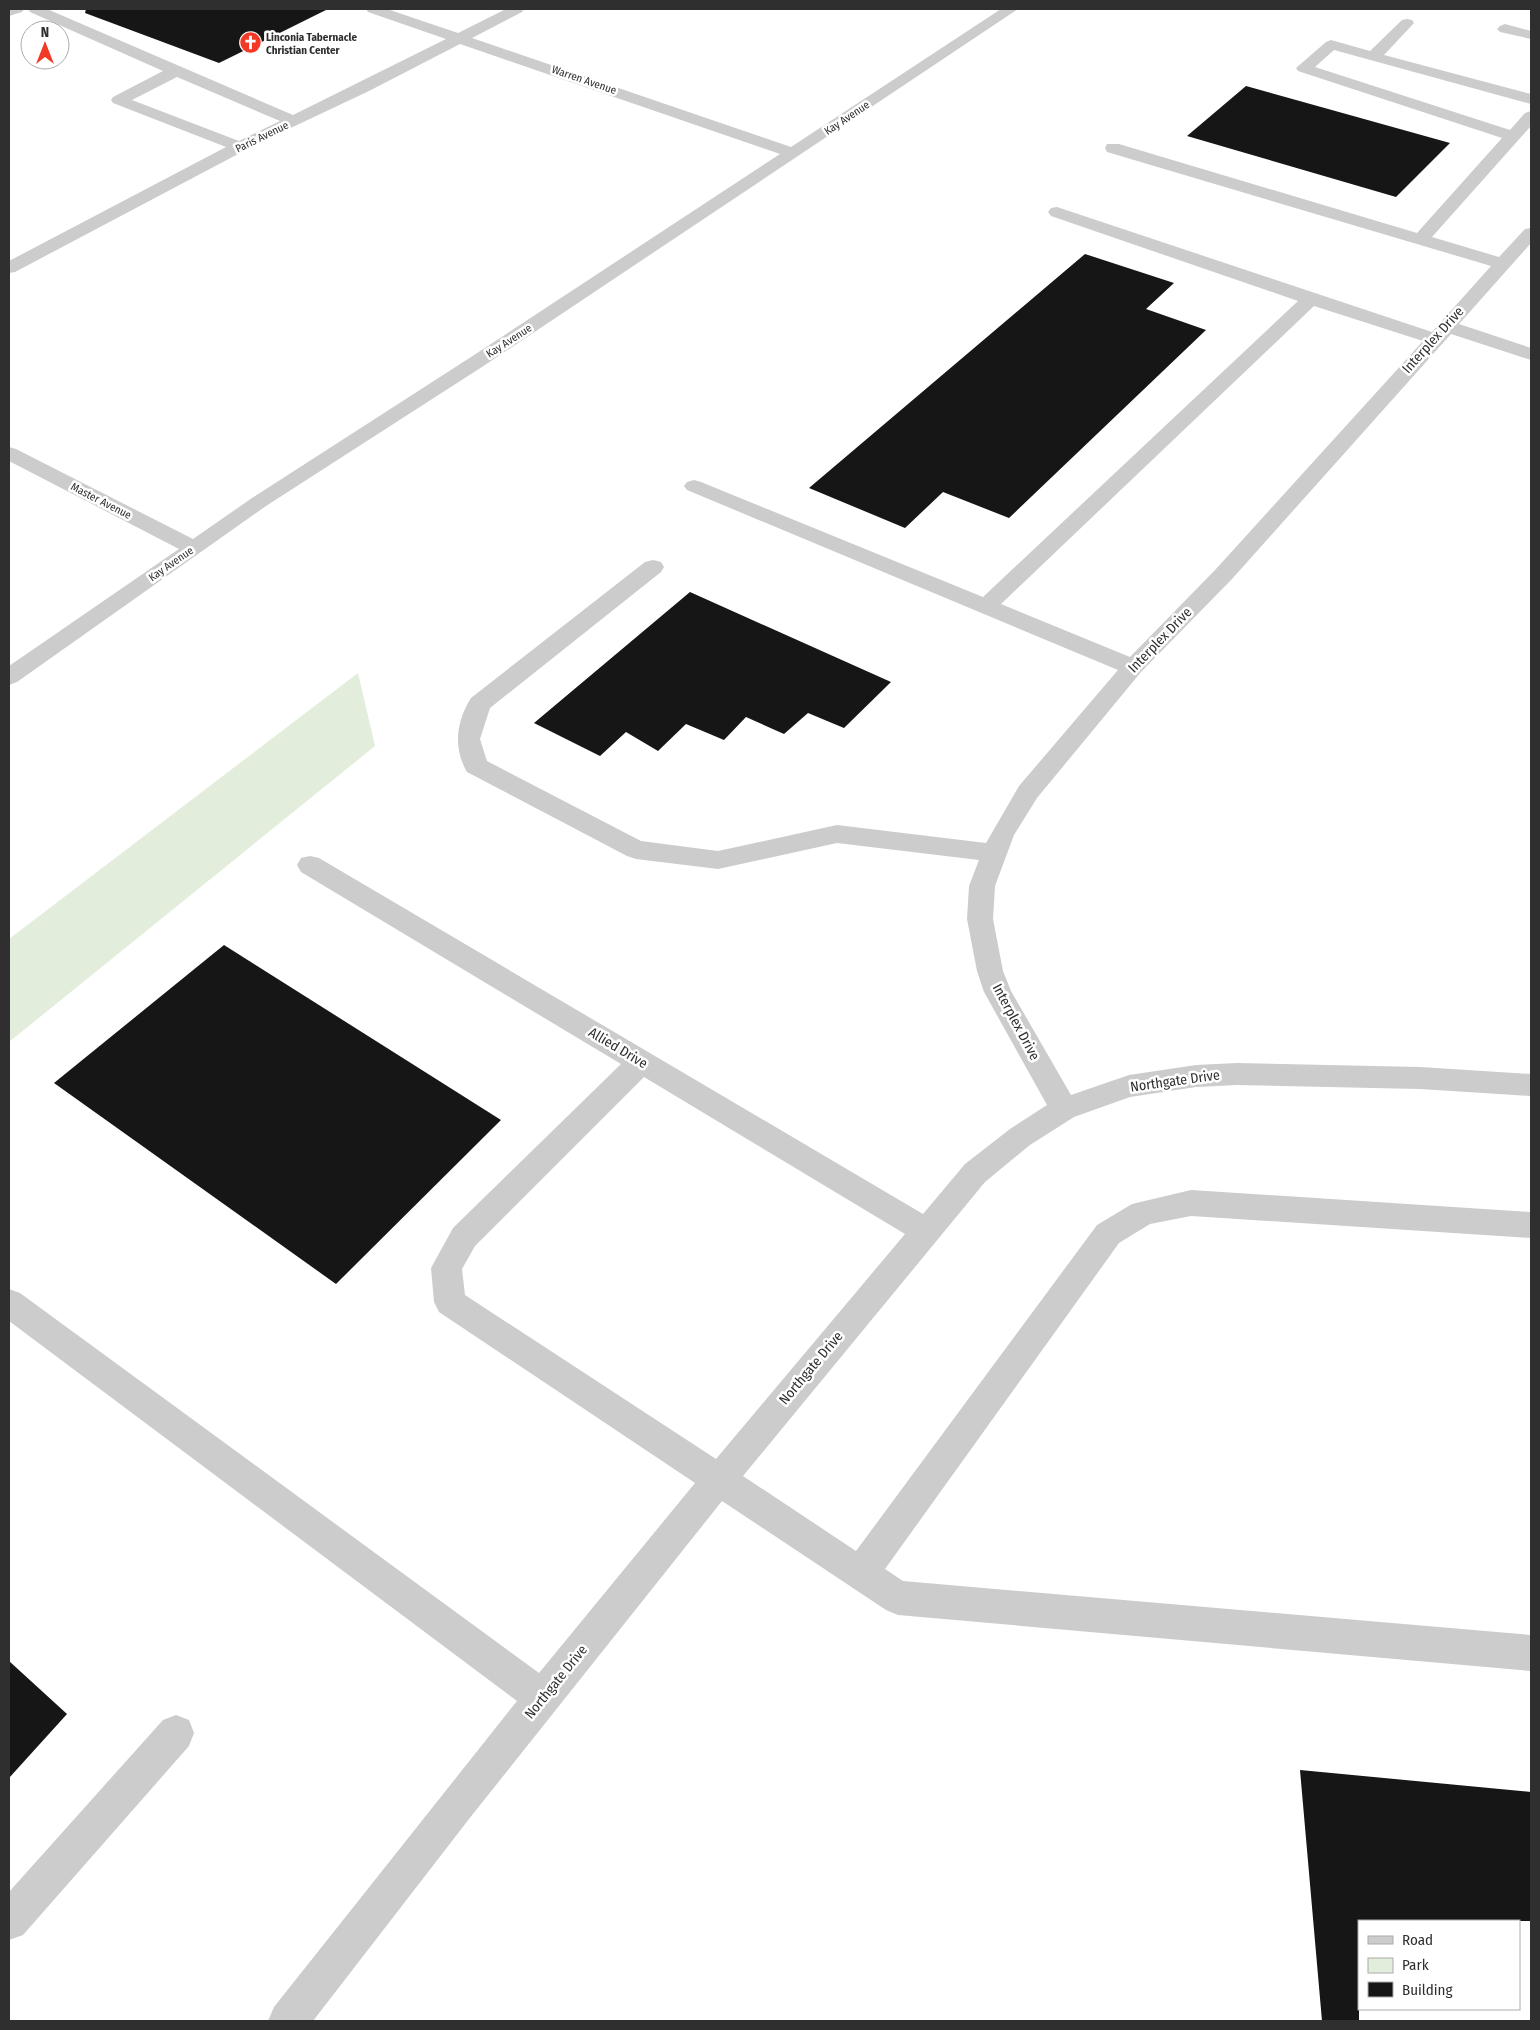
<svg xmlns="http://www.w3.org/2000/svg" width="1540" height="2030" font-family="'Fira Sans Condensed',sans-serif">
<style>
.green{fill:#e2eddb}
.building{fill:#161616}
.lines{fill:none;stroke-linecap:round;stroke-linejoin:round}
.minor{fill:#ccc;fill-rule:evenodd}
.labels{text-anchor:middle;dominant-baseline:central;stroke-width:5;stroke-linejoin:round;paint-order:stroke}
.far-poi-label{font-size:11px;font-weight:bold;fill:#2f2f2f;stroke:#fff;text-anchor:start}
.far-street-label{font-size:11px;fill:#2f2f2f;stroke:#fff}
.street-label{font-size:14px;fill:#2f2f2f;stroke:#fff}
</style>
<rect width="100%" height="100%" fill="#fff"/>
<!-- green -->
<polygon class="green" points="358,673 375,746 9,1042 9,939"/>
<!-- building -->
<g class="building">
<polygon points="86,9 328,9 219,63 85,13"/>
<polygon points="1246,86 1450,143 1396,197 1187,136"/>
<polygon points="1085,254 1174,283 1146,309 1206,330 1009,518 943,492 905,528 809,488"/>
<polygon points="690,592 891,682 844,728 808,713 784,734 746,717 724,740 686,724 658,751 626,732 600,756 534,723"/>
<polygon points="224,945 501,1120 336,1284 54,1083"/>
<polygon points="9,1661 67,1714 9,1778"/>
<polygon points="1300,1770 1531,1792 1531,1921 1359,1921 1359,2021 1322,2021"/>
</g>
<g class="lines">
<!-- minor -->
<g class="minor">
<polygon points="9,9 24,9 22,12 9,16"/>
<path d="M28 9H47L293 115 446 39 368 12 366 9H387L458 33 506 9H524L522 12 472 38 791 147 1001 9H1018L485 365 266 506 17 682 9 685V666L179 549 9 461V447L16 449 193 539 252 498 471 357 780 154 460 44 369 91 259 143 15 272 9 273V261L226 147 113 103 111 100 113 97 163 71 30 12ZM177 77 280 121 239 141 132 100Z"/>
<path d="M1407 19 1412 20 1414 23 1384 55 1531 94V104L1334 50 1315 67 1510 130 1525 113 1531 111V126L1432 237 1499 257 1525 229 1531 228V243L1459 324 1531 348V360L1451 334 1232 579 1141 672 1037 798 1014 835 995 886 993 919 1003 971 1011 991 1071 1095 1129 1075 1196 1065 1237 1063 1420 1067 1531 1074V1096L1420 1089 1237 1085 1196 1087 1130 1097 1074 1117 1030 1145 985 1182 743 1476 856 1551 1097 1225 1132 1204 1191 1190 1531 1212V1238L1191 1216 1150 1224 1119 1243 885 1569 903 1581 1531 1635V1671L898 1615 886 1610 722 1501 469 1819 313 2021H268L274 2007 517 1701 9 1321V1289L20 1293 539 1673 695 1483 439 1312 434 1302 431 1268 453 1228 621 1064 301 872 297 865 301 858 310 856 319 858 923 1214 965 1164 1010 1129 1047 1105 984 992 977 971 967 919 969 886 979 860 837 843 718 869 636 859 627 856 467 772C453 748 456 722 471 698L645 562 653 560 661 562 664 567 661 572 490 708 480 739 487 761 641 841 718 851 837 825 986 843 1019 786 1118 670 687 490 684 486 687 482 694 480 701 482 983 597 1298 301 1051 216 1048 212 1051 208 1057 207 1432 332 1491 266 1107 152 1105 148 1107 144H1119L1417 233 1502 138 1298 71 1296 68 1326 42 1331 40 1370 51 1402 20ZM1314 306 1423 341 1216 569 1130 657 1001 604ZM644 1077 905 1234 716 1459 465 1295 462 1269 475 1246Z"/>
<polygon points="1505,24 1531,31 1531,39 1500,32 1497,29 1500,26"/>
<polygon points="176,1715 189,1720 194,1733 189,1746 23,1935 9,1940 9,1892 163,1720"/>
</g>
</g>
<!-- icons -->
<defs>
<symbol id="church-disc" viewBox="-11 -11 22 22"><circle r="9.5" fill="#f23925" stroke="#fff"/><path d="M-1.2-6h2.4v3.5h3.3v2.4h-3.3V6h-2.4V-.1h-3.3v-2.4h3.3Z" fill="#fff"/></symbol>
</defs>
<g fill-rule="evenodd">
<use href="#church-disc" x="238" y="30" width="25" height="25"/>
</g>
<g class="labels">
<!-- far-poi labels -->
<g class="far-poi-label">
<text x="266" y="37">Linconia Tabernacle<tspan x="266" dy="13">Christian Center</tspan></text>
</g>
<!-- far-street labels -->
<g class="far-street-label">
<text transform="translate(584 80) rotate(19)">Warren Avenue</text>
<text transform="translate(847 118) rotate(-34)">Kay Avenue</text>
<text transform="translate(262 137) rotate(-26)">Paris Avenue</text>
<text transform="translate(509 341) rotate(-33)">Kay Avenue</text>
<text transform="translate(101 501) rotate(27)">Master Avenue</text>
<text transform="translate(171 564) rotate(-35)">Kay Avenue</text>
</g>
<!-- street labels -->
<g class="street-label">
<text transform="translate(1433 340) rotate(-48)">Interplex Drive</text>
<text transform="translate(1160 640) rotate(-46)">Interplex Drive</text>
<text transform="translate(1016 1022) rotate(62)">Interplex Drive</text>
<text transform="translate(618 1048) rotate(31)">Allied Drive</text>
<text transform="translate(1175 1081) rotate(-8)">Northgate Drive</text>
<text transform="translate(811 1368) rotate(-50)">Northgate Drive</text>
<text transform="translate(556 1682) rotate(-51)">Northgate Drive</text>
</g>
</g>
<!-- border -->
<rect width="1540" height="2030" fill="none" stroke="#2f2f2f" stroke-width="20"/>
<!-- legend -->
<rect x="1358" y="1920" width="162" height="90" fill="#ffffff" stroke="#acacac"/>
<rect x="1368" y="1936" width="25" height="8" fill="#cccccc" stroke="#acacac"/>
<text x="1402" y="1945" font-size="15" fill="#2f2f2f">Road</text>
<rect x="1368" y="1958" width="25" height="15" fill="#e2eddb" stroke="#acacac"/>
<text x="1402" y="1970" font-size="15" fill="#2f2f2f">Park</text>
<rect x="1368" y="1982" width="25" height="15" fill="#161616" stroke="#acacac"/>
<text x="1402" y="1995" font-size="15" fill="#2f2f2f">Building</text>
<!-- north arrow -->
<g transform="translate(45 45)"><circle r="24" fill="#ffffff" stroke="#acacac"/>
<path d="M0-4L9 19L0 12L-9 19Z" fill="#f23925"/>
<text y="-8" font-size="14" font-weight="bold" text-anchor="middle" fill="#2f2f2f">N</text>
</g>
</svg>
